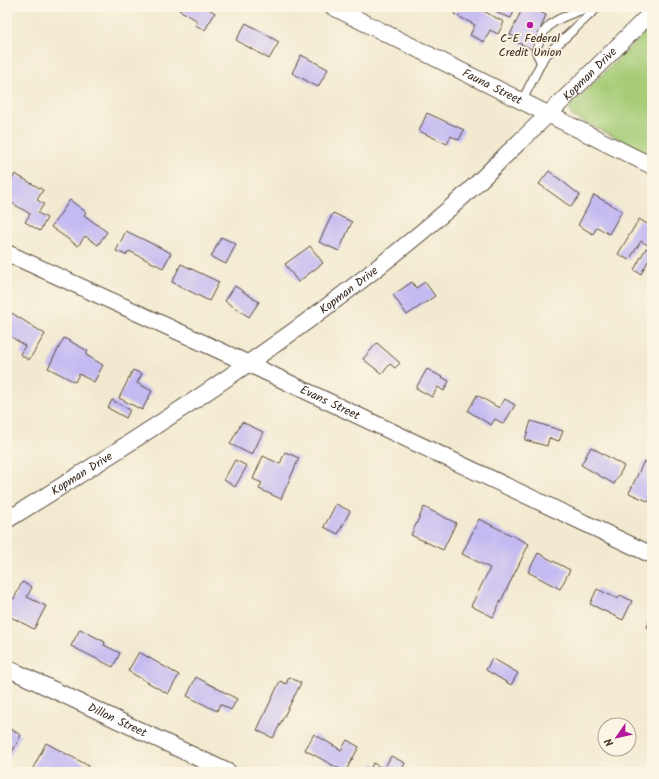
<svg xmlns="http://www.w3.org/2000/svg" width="659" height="779" font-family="Kalam,sans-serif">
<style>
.green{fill:#a6cc77;stroke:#707b4a}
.building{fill:#c4baf2}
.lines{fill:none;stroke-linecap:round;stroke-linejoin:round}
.service-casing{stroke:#564739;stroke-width:10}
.minor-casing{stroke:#564739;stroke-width:18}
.service{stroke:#fff;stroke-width:8}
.minor{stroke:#fff;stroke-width:16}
.poi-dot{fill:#b5179e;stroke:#fcf5e5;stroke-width:1.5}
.labels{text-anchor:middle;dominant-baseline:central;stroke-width:3.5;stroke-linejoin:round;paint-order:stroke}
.poi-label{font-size:12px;fill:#3b2a1e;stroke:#fcf5e5}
.street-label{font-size:12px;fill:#3b2a1e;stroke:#fcf5e5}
</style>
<rect width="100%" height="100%" fill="#fcf5e5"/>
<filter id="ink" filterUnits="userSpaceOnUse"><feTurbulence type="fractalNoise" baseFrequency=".025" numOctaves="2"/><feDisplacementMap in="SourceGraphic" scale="8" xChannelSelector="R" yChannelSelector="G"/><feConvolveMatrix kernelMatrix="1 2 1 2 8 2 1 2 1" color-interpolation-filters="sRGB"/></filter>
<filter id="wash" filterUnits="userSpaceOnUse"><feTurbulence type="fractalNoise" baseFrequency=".012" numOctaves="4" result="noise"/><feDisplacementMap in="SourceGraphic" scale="16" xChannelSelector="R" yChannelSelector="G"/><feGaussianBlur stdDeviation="0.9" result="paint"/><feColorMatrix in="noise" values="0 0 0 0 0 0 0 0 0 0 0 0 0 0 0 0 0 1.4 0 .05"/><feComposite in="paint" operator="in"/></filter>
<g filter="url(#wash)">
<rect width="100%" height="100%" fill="#f2ead0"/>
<!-- green -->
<polygon class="green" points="652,26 652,155 572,116 569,111 571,105"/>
<g id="blocks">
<!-- building -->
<g class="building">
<polygon points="181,7 206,7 215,13 205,30 195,25 198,21 179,10"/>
<polygon points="458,7 476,7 504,22 498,34 490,30 484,42 470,35 475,25 454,14"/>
<polygon points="500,7 516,7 511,18 497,13"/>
<polygon points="523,7 530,7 546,15 540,30 542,31 534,50 516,42 517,38 510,35"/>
<polygon points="246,23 279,42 269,59 236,40"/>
<polygon points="301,55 328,69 318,87 292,73"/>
<polygon points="427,113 464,130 459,140 451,136 447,144 419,131"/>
<polygon points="7,147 11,150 7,157"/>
<polygon points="549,171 580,195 571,207 539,184"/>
<polygon points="15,174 43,190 37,200 44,204 38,213 47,218 40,231 25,222 30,214 7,200 7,188"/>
<polygon points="594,195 622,211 609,234 597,227 593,234 578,225"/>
<polygon points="70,200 86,212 84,215 107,232 98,245 85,236 78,246 51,227"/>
<polygon points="333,213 352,222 339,251 319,242"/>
<polygon points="639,219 652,227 652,240 649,246 641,241 629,260 618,254"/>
<polygon points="126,231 171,253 163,268 129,251 126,255 116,251"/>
<polygon points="221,237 236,244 226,264 211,257"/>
<polygon points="310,246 323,263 298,282 285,264"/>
<polygon points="646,248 652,251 652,254 641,274 634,270"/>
<polygon points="181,264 219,282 209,301 172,282"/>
<polygon points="412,282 416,288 425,282 435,296 407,315 393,295"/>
<polygon points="235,286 259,302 249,317 225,301"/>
<polygon points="7,310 45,334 29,360 20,354 25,346 7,334"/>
<polygon points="64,338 88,351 86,355 103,365 94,382 79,374 75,382 48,368"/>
<polygon points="377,343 400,363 395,368 390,364 382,374 363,359"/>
<polygon points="427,369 449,381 444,391 438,387 432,397 416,388"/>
<polygon points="133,370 142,374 137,383 152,391 142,410 119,398"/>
<polygon points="477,395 499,408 505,399 515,405 504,424 495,419 491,425 468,411"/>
<polygon points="112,400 130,410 126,418 108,408"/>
<polygon points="531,421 563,431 559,441 549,438 547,446 525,440"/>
<polygon points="242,422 263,432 252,455 230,444"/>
<polygon points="591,447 624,466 614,484 581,465"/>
<polygon points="285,452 299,458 281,499 259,489 262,483 253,479 263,456 280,464"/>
<polygon points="235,460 247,466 235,487 224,480"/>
<polygon points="644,461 652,465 652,503 629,493"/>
<polygon points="336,504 350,511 338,534 324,527"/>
<polygon points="424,507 456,523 443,550 411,535"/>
<polygon points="479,519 529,544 493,617 471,606 490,568 462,554"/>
<polygon points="538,553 570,570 560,589 528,572"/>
<polygon points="22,582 32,587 27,597 46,606 34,629 7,615 7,605 11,597 14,599"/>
<polygon points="597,589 618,599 620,595 632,601 623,620 590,604"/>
<polygon points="652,615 652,630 647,627"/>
<polygon points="80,629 105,642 104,645 120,653 113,667 71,646"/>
<polygon points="139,652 179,675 168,694 128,671"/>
<polygon points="492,658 518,673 511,685 486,670"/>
<polygon points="196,677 237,699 231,710 220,704 217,711 187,696"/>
<polygon points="289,677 301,683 273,738 257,730 280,681 286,684"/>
<polygon points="7,727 21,735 7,762"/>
<polygon points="314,734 341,750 347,740 359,747 345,772 305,750"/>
<polygon points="46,743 89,766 86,772 31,772"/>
<polygon points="391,756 405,763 401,772 369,772 373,763 384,769"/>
</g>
</g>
</g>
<g filter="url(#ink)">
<use href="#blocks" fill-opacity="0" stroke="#564739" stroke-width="1"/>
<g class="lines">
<defs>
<g id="service">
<path d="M541 62 536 52C543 19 562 18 589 7"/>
<polyline points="522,101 544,57 598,7"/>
</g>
<g id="minor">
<path id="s1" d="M333 7 652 166"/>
<path id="s2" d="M7 253 249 364 652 555"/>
<path id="s3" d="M7 520C161 425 313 326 450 208 473 189 494 166 516 145 562 102 607 57 652 12"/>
<path id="s4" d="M7 668 228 772"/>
</g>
</defs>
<!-- service casing -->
<use href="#service" class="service-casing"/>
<!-- minor casing -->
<use href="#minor" class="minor-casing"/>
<!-- service -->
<use href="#service" class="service"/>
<!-- minor -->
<use href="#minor" class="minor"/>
</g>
</g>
<!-- markers -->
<circle class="poi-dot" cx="530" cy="25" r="4"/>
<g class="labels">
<!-- poi labels -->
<g class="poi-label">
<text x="530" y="38">C-E Federal<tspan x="530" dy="14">Credit Union</tspan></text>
</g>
<!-- street labels -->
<g class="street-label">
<text stroke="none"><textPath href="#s3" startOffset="736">Kopman Drive</textPath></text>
<text stroke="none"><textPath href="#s1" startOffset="178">Fauna Street</textPath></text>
<text stroke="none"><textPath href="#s3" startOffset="412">Kopman Drive</textPath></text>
<text stroke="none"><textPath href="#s2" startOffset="356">Evans Street</textPath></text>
<text stroke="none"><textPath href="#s3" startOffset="88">Kopman Drive</textPath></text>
<text stroke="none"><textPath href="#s4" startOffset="122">Dillon Street</textPath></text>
</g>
</g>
<!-- margin -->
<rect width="659" height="779" fill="none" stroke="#fcf5e5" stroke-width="24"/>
<!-- north arrow -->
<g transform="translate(617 737) rotate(236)"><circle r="19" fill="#fcf5e5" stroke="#afa495"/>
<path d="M0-3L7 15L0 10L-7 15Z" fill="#b5179e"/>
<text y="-6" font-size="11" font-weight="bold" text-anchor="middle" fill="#3b2a1e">N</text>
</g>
</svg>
